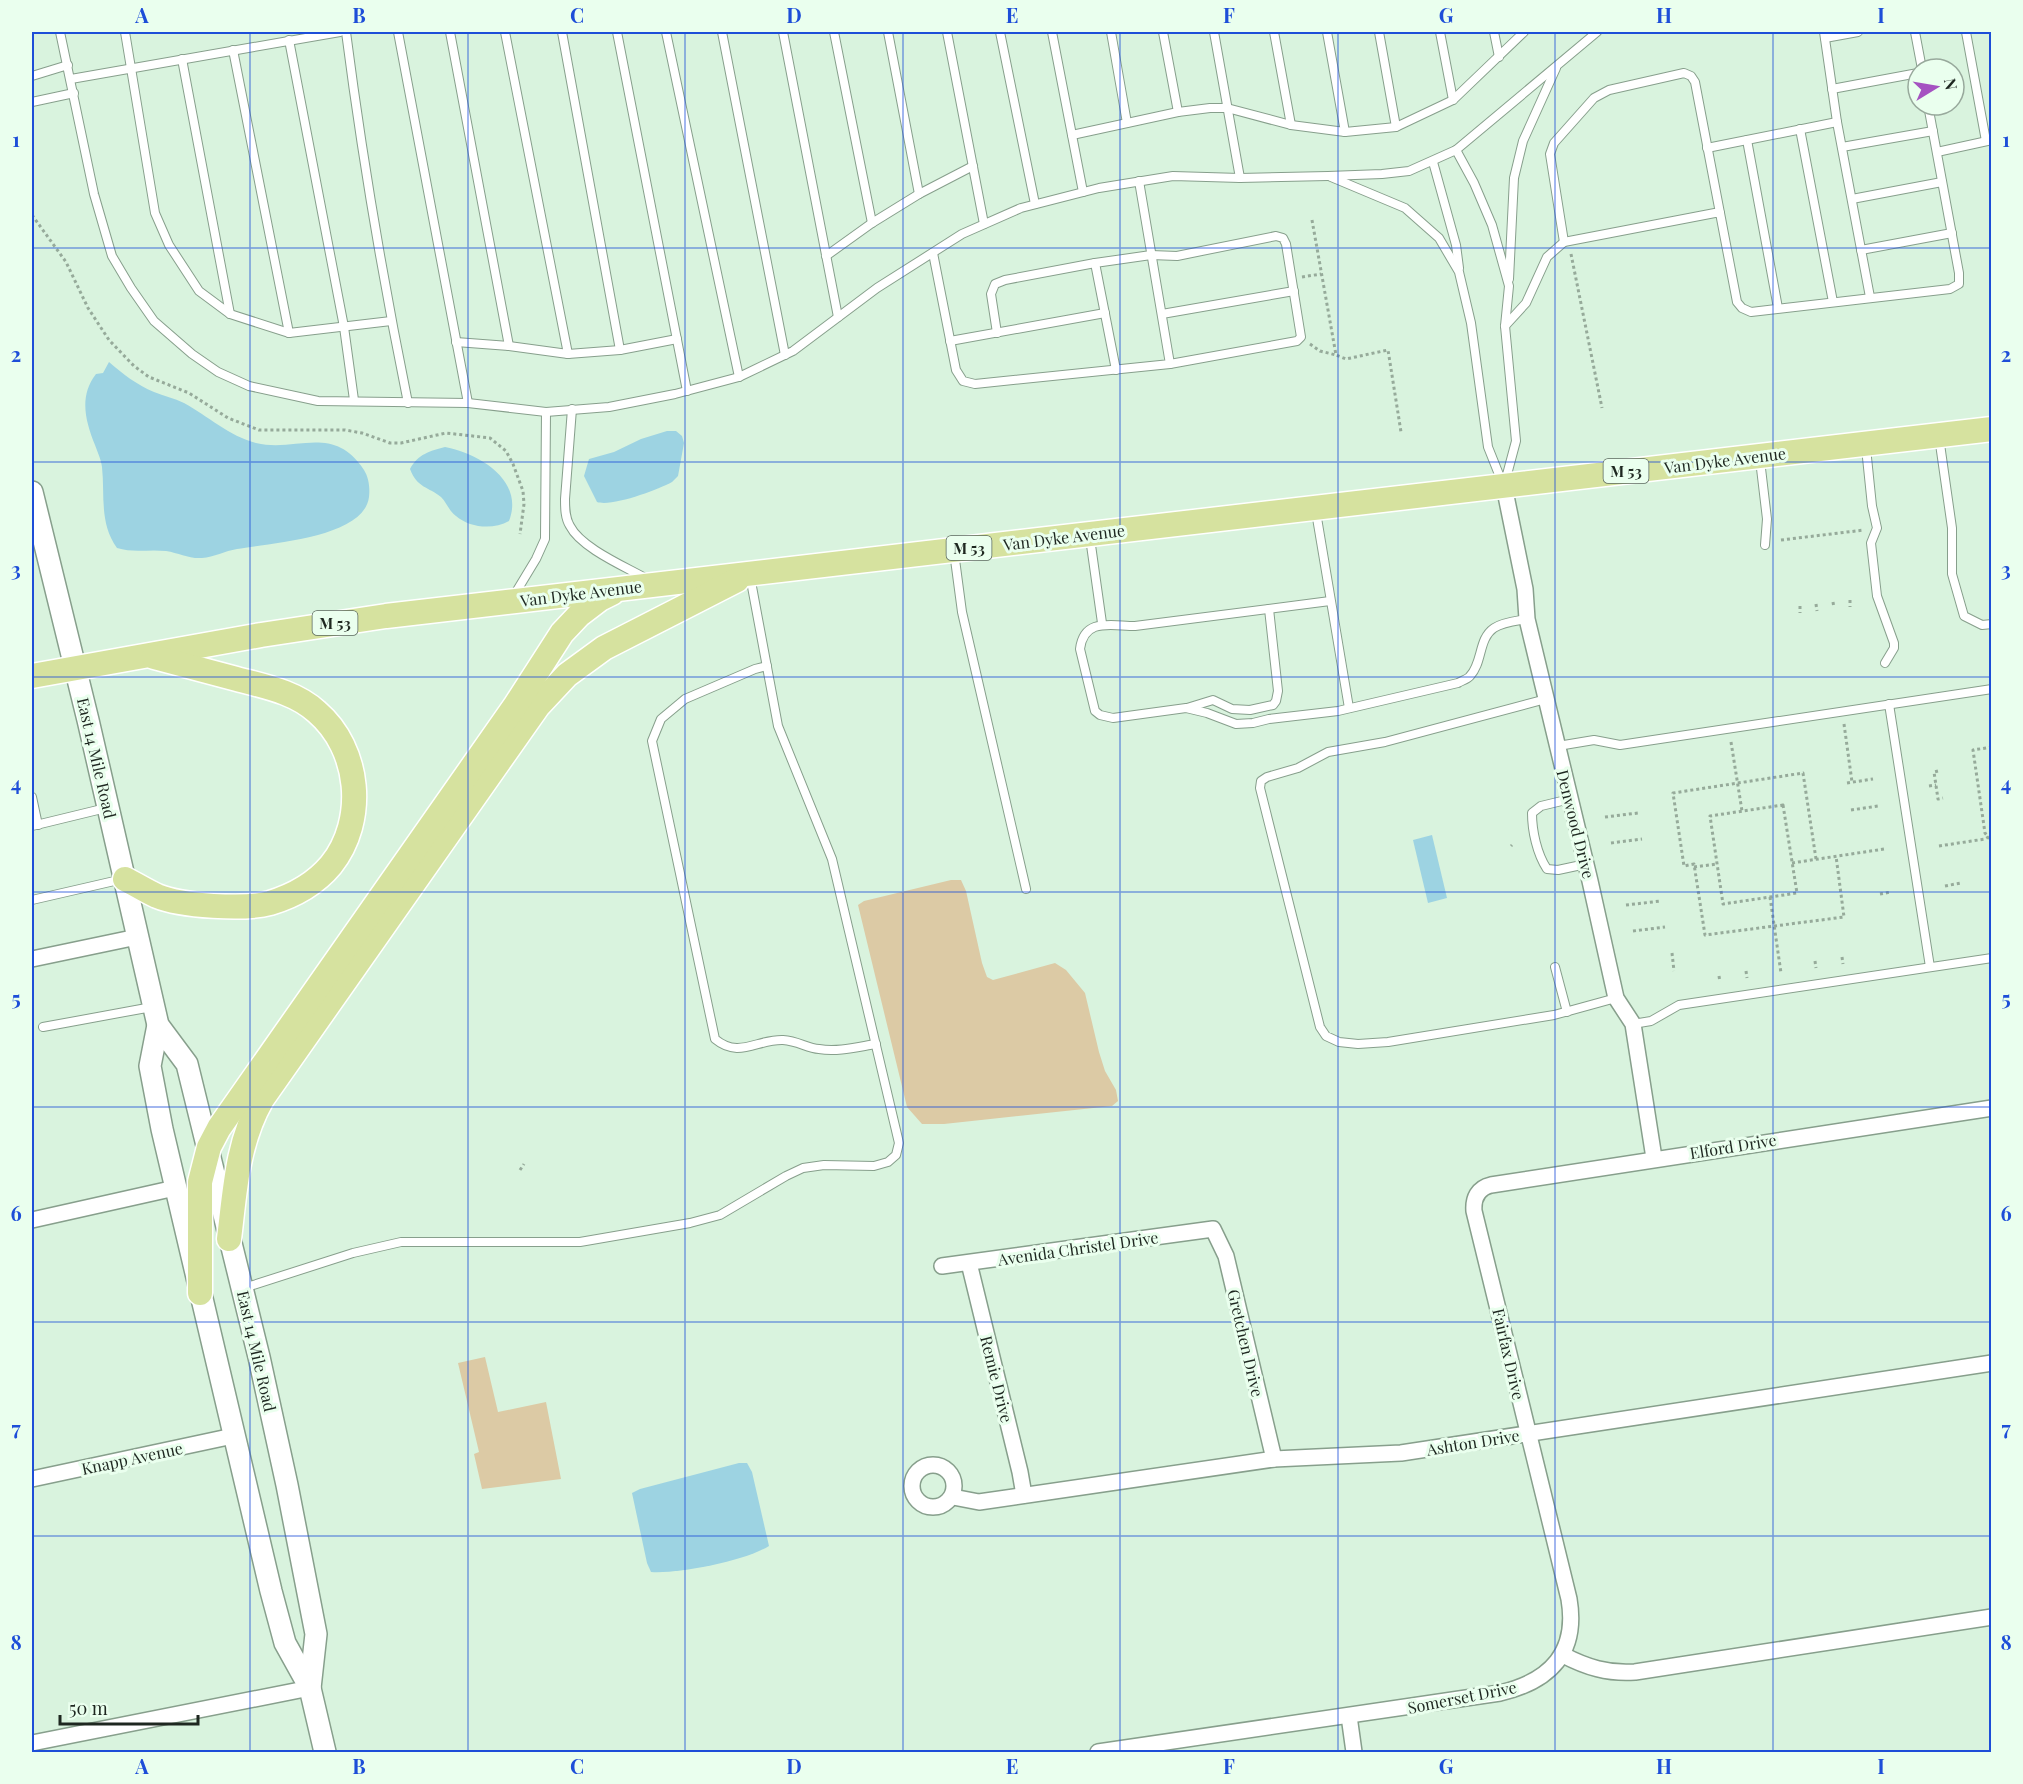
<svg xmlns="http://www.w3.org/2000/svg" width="2023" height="1784" font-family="'Playfair Display',serif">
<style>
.green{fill:#dccaa5}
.water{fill:#9dd3e2}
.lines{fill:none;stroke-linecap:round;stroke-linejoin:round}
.service-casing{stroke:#879f8c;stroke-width:10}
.minor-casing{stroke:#879f8c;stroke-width:18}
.secondary-casing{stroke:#879f8c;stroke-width:24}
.primary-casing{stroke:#fff;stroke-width:27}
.path{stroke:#96aa9a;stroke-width:3;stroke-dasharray:3 3;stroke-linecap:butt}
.service{stroke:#fff;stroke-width:8}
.minor{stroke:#fff;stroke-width:15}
.secondary{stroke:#fff;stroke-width:21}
.primary{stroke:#d6e29f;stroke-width:24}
.grid{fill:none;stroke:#1d4ed8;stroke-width:1.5;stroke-opacity:0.55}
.labels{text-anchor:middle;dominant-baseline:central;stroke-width:6;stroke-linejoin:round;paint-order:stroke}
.shield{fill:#eaffee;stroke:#5b685e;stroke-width:1.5}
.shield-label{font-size:15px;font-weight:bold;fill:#1e2720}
.street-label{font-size:16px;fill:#1e2720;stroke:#eaffee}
.neatline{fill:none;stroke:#1d4ed8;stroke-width:2}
.grid-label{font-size:20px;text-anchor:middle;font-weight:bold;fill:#1d4ed8}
</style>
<rect width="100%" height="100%" fill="#d9f3de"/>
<!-- green -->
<g class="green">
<polygon points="951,880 961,880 966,891 982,963 987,977 993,980 1055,963 1066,970 1085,993 1099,1052 1105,1071 1116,1090 1118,1101 1112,1106 944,1124 922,1124 907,1107 858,905 864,901"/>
<polygon points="485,1357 498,1412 546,1402 561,1479 482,1489 474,1454 479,1452 458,1363"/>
</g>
<!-- water -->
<g class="water">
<path d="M109 362C123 374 137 385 154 392 164 396 174 398 184 403 208 416 229 436 256 443 296 453 333 423 364 470 369 478 370 488 369 497 364 538 270 543 237 549 225 551 214 557 202 558 189 559 179 553 166 551 149 549 133 553 117 548 99 523 105 495 102 467 101 459 97 451 95 445 85 420 79 396 96 374L103 373Z"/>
<path d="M667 431H676L682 436 684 443 678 476 672 482C657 490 612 507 597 502L584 476 589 459 614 452 641 439Z"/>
<path d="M445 447C478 453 525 480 509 521 493 530 470 528 456 516 449 511 447 503 441 497 429 487 417 488 410 469 418 454 430 451 445 447Z"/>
<polygon points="1432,835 1447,898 1428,903 1413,840"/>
<path d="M739 1463H747L752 1472 769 1546C745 1561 679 1574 651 1572L647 1563 632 1493 640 1489Z"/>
</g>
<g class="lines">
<defs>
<g id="service">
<polyline points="60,32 94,194 112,256 131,288 154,321 192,354 218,372 249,386 318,401 468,403 546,412 609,407 675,394 739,377 793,351 877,288 962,234 1021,208 1099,188 1173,176 1240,178 1328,176 1382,174 1409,171 1456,150 1597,32"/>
<polyline points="125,32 155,213 169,245 199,291 230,314 289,333 391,321"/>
<path d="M346 32C362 156 383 280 408 403"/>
<polyline points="398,32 468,403"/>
<polyline points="450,32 509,346"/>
<polyline points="505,32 568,354"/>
<polyline points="562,32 620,350"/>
<polyline points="617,32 687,391"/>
<polyline points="666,32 739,377"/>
<polyline points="722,32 785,355"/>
<polyline points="783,32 838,317"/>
<polyline points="834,32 872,223"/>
<polyline points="888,32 919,194"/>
<polyline points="947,32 984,224"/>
<polyline points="1000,32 1035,204"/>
<polyline points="1052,32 1083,192"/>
<polyline points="1111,32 1127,123"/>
<polyline points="1163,32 1178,112"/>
<polyline points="1214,32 1240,178"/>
<polyline points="1274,32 1291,125"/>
<polyline points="1327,32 1345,132"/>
<polyline points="1379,32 1396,127"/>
<polyline points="1440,32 1453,100"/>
<polyline points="1494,32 1499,57"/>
<polyline points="1824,32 1837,122 1870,297"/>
<polyline points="1915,32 1922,69"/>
<polyline points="1966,32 1986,141"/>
<polyline points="1825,38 1858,32"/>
<polyline points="289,40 344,327 354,400"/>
<polyline points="233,50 289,333"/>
<polyline points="182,59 230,314"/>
<polyline points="32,76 68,65"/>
<polyline points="71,79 340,32"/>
<polyline points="1832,89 1918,73"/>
<polyline points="32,102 74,93"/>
<polyline points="1800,129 1833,302"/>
<polyline points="1072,135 1178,112 1210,108 1227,108 1291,125 1345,132 1396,127 1453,100 1524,32"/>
<polyline points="1747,140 1778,308"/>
<polyline points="1842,147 1933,131"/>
<polyline points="1707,148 1837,122"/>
<polyline points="1456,150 1474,183 1492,225 1509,286 1505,326 1516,441 1505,482"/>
<polyline points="1937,152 1992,140"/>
<polyline points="1433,162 1456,245 1459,268"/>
<polyline points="1331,177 1405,208 1439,238 1459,272 1471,323 1488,447 1502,482"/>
<polyline points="1852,199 1942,182"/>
<polyline points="1720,212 1564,242 1550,154 1554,143 1594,98 1609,90 1684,73 1691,76 1695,82 1737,302 1742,308 1751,312 1950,289 1959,284 1959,273 1928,105"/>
<polyline points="1861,250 1952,233"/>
<polyline points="933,253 956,370 963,381 975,384 1170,364 1139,181"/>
<polyline points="826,256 872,223 919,194 973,166"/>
<polyline points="1095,263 1116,370"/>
<polyline points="1509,279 1514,178 1523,141 1556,68"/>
<polyline points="1162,314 1294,291"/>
<polyline points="1505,326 1526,303 1547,257 1564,242"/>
<polyline points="997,333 991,294 995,284 1005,280 1095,263 1151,255 1177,256 1276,236 1283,238 1286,244 1301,337 1297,341 1170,364"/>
<polyline points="950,341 1105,313"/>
<polyline points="456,342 509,346 568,354 620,350 677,339"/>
<path d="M572 409 565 499C565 508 565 518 570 526 581 548 626 567 647 579"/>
<polyline points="1939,437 1952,528 1952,574 1964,616 1982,625 1992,624"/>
<polyline points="1866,448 1872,506 1877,528 1871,543 1877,596 1894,643 1894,648 1885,663"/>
<polyline points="1760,460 1767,519 1765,545"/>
<polyline points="1316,512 1349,708"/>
<polyline points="1090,538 1102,623"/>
<polyline points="954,552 962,612 1026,889"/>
<polyline points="513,597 536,559 545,539 546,412"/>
<path d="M1330 601 1135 626C1112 626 1084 617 1080 649L1095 711 1100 715 1113 718 1186 708 1207 713 1236 724 1253 723 1269 719 1338 711 1458 683C1461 681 1468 679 1470 676 1483 662 1478 639 1494 628 1503 622 1516 621 1527 619"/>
<path d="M767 666 755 669 685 699 661 719 652 741 715 1039C739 1059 757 1039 783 1040 798 1041 807 1048 819 1049 838 1052 857 1047 876 1044"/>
<polyline points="1546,699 1385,742 1328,752 1298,768 1267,777 1261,781 1260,788 1320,1027 1326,1036 1339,1042 1358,1044 1388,1042 1554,1015 1616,998"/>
<polyline points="1889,704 1930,967"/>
<polyline points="1187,708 1213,700 1232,709 1250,710 1273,705 1276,701 1278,691 1269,609"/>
<polyline points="1558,746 1594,740 1620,745 1992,689"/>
<polyline points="32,797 38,825"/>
<path d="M1570 799 1541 806 1532 813C1532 831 1537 854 1547 869L1558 870 1586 864"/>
<polyline points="32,826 106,808"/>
<polyline points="32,900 123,879"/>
<polyline points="1555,967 1567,1012"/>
<polyline points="1633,1024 1651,1021 1679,1005 1992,958"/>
<polyline points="43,1027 152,1007"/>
<polyline points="244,1288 353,1253 401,1242 580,1242 690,1223 720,1215 786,1176 803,1168 824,1165 874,1166 888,1162 896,1155 899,1143 832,859 778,726 750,576"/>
</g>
<g id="minor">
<polyline points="1504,486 1525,589 1527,619 1590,881 1616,998 1633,1024 1654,1158"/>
<polyline points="32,959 137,937"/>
<polyline points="32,1220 175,1188"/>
<polyline points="969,1263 1020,1472 1024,1495"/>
<polyline points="942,1266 1213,1229 1226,1256 1274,1459"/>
<circle cx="933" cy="1486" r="21"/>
<polyline points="32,1479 233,1436"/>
<polyline points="953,1497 979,1502 1274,1459 1401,1453 1992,1363"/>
<path d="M1563 1655C1586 1667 1608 1674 1635 1672L1992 1617"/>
<polyline points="1349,1716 1354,1752"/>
<polyline points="32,1743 310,1688"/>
<path d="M1098 1752 1500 1693C1551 1681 1578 1652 1569 1599L1474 1211C1473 1198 1478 1188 1491 1185L1992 1108"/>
</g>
<g id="secondary">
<polyline points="32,492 88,720 158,1025 187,1064 259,1357 287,1485 316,1634 310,1688"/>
<polyline points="158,1025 150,1066 162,1129 271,1591 285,1643 310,1688 325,1752"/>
</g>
<g id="primary">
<polyline points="32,676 261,635 386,616 1992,429"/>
<path d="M125 879C135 884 146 891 157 896 181 906 245 910 270 903 293 896 316 883 331 865 367 820 360 749 317 712 294 691 262 686 233 678 206 671 180 664 154 657"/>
<path d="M229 1239C235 1190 237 1143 262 1099L538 706 567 675 604 648 737 580"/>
<polyline points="200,1293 200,1182 209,1147 219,1128 515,706 562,633 579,615 600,599 612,593"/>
</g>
</defs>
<!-- service casing -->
<use href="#service" class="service-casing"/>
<!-- minor casing -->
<use href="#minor" class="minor-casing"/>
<!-- secondary casing -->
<use href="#secondary" class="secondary-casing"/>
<!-- primary casing -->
<use href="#primary" class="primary-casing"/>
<!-- path -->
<g class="path">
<polyline points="32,215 66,262 88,308 109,340 134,366 149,377 189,393 228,418 259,430 345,430 362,433 390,443 401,443 446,433 490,438 506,451 513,464 523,491 524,504 520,534"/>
<polyline points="1312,220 1336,355 1346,359 1388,350 1401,432"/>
<polyline points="1571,254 1602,408"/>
<polyline points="1302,277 1321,274"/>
<polyline points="1310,344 1320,351 1336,355"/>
<polyline points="1781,540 1864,530"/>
<polyline points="1850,600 1850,607"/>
<polyline points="1833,602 1834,608"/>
<polyline points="1816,604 1817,611"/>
<polyline points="1800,606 1800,613"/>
<polyline points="1844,724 1852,782"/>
<polyline points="1731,742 1742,811"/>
<polyline points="1992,747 1973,750 1985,833 1992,841"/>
<polyline points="1938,771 1934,772 1938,799 1943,798"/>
<polyline points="1847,783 1873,779"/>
<polyline points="1929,786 1936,785"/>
<polygon points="1783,805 1797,893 1723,904 1710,816"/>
<polyline points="1851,810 1878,806"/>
<polyline points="1605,817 1638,813"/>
<polyline points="1611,843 1642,839"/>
<polyline points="1511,846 1512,845"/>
<polyline points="1939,846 1985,839 1992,835"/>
<polyline points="1816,859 1803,773 1673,793 1684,866 1694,864 1705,935 1844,917 1836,856"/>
<polyline points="1792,863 1884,849"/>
<polyline points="1694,867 1717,864"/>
<polyline points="1945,886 1961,883"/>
<polyline points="1880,894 1891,892"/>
<polyline points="1770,897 1781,973"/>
<polyline points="1626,905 1661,901"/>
<polyline points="1633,931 1665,927"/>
<polyline points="1672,953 1674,971"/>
<polyline points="1842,957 1843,964"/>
<polyline points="1815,961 1816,968"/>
<polyline points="1746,971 1747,978"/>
<polyline points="1719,976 1720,982"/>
<polyline points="520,1170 524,1164"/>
</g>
<!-- service -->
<use href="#service" class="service"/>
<!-- minor -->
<use href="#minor" class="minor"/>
<!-- secondary -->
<use href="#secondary" class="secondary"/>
<!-- primary -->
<use href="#primary" class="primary"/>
</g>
<!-- grid -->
<path class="grid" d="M250 32V1752M468 32V1752M685 32V1752M903 32V1752M1120 32V1752M1338 32V1752M1555 32V1752M1773 32V1752M32 248H1992M32 462H1992M32 677H1992M32 892H1992M32 1107H1992M32 1322H1992M32 1536H1992"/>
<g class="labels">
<!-- shield labels -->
<g class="shield">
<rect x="1603.5" y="459" width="45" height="24" rx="4.5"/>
<rect x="946.5" y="536" width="45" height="24" rx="4.5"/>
<rect x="312.5" y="611" width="45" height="24" rx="4.5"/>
</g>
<g class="shield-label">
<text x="1626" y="471">M 53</text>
<text x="969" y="548">M 53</text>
<text x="335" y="623">M 53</text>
</g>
<!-- street labels -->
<g class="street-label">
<text transform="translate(1725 460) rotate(-7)">Van Dyke Avenue</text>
<text transform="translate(1064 537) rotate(-7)">Van Dyke Avenue</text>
<text transform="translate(581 593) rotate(-7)">Van Dyke Avenue</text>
<text transform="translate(97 758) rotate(77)">East 14 Mile Road</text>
<text transform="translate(1576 824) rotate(76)">Denwood Drive</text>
<text transform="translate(1733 1146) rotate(-9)">Elford Drive</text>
<text transform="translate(1078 1248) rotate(-8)">Avenida Christel Drive</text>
<text transform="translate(1246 1343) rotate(77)">Gretchen Drive</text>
<text transform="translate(257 1351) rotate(77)">East 14 Mile Road</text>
<text transform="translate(1509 1354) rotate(77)">Fairfax Drive</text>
<text transform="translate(997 1379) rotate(76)">Remie Drive</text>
<text transform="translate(1473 1442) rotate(-9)">Ashton Drive</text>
<text transform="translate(132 1458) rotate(-12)">Knapp Avenue</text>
<text transform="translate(1462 1697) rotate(-11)">Somerset Drive</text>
</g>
</g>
<!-- border -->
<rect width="2023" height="1784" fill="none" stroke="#eaffee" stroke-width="66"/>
<!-- north arrow -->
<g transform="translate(1936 87) rotate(79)"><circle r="28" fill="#eaffee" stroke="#98a99c" stroke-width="1.5"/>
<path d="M0-4.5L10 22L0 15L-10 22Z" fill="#a552c1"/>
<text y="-9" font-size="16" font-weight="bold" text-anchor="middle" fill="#1e2720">N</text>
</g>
<!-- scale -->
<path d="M60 1715v9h138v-9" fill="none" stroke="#1e2720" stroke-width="3"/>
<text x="69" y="1715" font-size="18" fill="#1e2720" stroke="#eaffee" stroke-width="4.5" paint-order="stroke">50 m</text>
<rect x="33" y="33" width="1957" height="1718" class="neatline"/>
<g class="grid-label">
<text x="142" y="23">A</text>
<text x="359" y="23">B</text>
<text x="577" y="23">C</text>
<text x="794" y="23">D</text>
<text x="1012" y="23">E</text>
<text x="1229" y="23">F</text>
<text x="1446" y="23">G</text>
<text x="1664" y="23">H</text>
<text x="1881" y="23">I</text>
<text x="16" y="147">1</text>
<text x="2006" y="147">1</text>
<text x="16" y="362">2</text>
<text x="2006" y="362">2</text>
<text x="16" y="577">3</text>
<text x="2006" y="577">3</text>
<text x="16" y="791">4</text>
<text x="2006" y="791">4</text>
<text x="16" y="1006">5</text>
<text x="2006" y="1006">5</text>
<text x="16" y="1221">6</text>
<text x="2006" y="1221">6</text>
<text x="16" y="1436">7</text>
<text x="2006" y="1436">7</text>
<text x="16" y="1650">8</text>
<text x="2006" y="1650">8</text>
<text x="142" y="1774">A</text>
<text x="359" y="1774">B</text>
<text x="577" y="1774">C</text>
<text x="794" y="1774">D</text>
<text x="1012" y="1774">E</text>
<text x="1229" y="1774">F</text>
<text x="1446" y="1774">G</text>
<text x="1664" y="1774">H</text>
<text x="1881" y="1774">I</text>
</g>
</svg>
